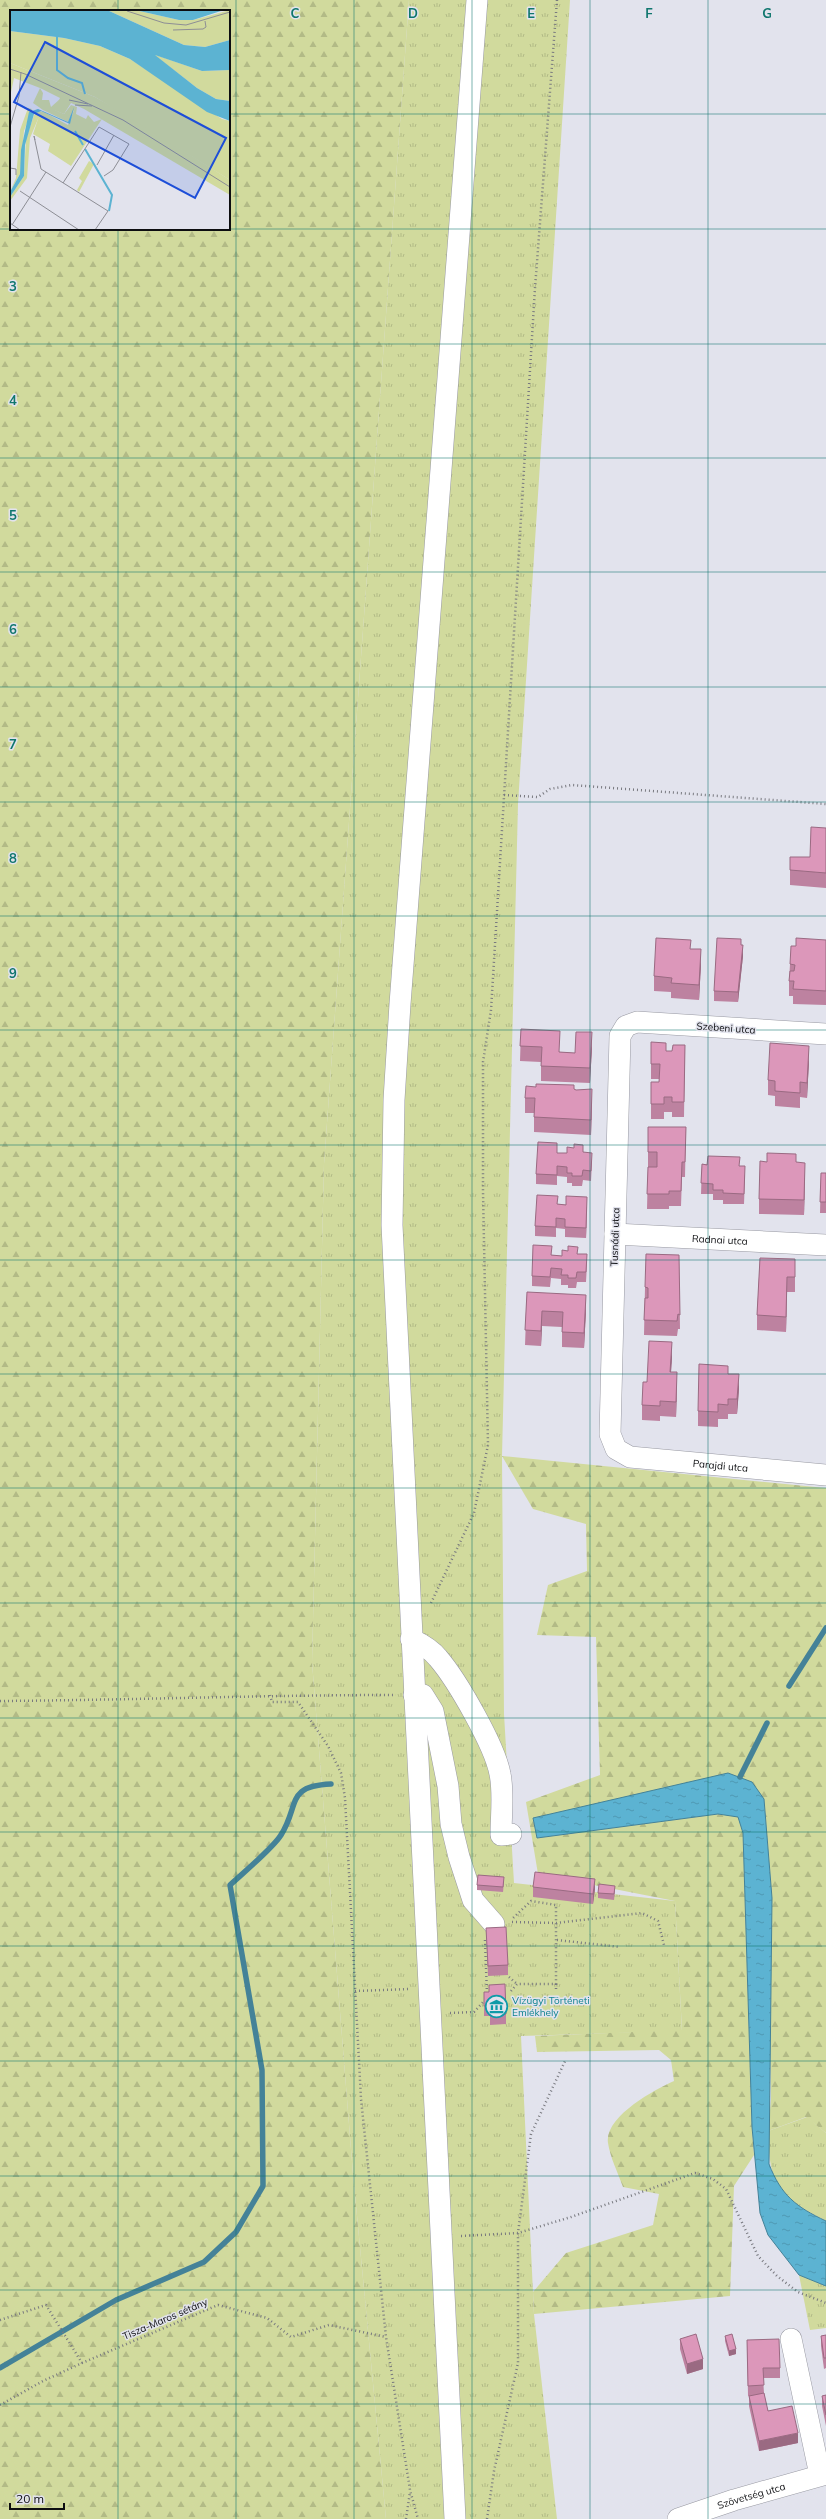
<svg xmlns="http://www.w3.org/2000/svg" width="826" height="2519" font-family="Mulish,sans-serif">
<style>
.grass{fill:url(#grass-tufts)}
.forest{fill:url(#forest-firs);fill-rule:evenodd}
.water{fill:url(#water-ripples);stroke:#448298}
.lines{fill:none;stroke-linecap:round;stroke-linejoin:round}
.stream{stroke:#448298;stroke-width:5.5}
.minor-casing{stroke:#9899a2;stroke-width:22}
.path{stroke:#78797f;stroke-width:2.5;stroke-dasharray:1 3;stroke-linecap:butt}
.minor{stroke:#fff;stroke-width:21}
.wall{fill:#bd82a0}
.shaded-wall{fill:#9a6a82}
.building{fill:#dc97ba;stroke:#9a6a82}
.grid{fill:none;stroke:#0f766e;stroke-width:1;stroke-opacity:0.55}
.labels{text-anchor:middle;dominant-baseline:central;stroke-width:3;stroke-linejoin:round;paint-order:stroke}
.street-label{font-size:10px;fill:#0d0e11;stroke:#e2e3ed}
.culture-label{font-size:10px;fill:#0d838f;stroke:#e2e3ed;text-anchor:start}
.inset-river{fill:none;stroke:#5cb3d2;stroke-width:2}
.inset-road{fill:none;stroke:#8d8e95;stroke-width:1}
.view{fill:#1d4ed8;fill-opacity:0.15;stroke:#1d4ed8;stroke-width:2}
.inset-edge{fill:none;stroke:#0d0e11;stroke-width:2}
.grid-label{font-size:13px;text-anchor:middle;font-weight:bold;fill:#0f766e;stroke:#e2e3ed;stroke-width:3;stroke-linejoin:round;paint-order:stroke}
</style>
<defs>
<pattern id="grass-tufts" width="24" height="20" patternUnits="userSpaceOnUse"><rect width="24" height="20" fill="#d1da9d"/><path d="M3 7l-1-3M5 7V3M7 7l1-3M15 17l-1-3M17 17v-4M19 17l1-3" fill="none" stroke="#b2ba86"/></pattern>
<pattern id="forest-firs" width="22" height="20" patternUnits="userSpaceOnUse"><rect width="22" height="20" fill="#d1da9d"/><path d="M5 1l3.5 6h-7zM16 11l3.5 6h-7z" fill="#b2ba86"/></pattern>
<pattern id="water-ripples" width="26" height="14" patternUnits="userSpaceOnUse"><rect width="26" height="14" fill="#5cb3d2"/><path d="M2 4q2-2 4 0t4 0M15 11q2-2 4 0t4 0" fill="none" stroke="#4f99b3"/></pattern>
</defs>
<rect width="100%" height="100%" fill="#e2e3ed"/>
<!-- grass -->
<g class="grass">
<polygon points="409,0 570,0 518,804 502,1456 504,1714 514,1883 675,1901 682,2031 521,2036 534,2314 557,2519 386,2519 353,2174 312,1662 324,1164"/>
<path d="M807 2117 826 2133V2221C778 2197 769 2185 768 2131Z"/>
<polygon points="799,2275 826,2286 826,2328 810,2330"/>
</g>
<!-- forest -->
<g class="forest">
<path d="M0 0H409L324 1164 312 1662 353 2174 386 2519H0ZM11 11H229V229H11Z"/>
<path d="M502 1456 826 1488V2133L806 2117 768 2131 771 2100 770 2045 772 1898 764 1799 533 1818 537 1838 718 1814 738 1816 743 1833 752 2127 754 2155 734 2186 730 2296 534 2314 533 2292 566 2253 653 2225 659 2194 623 2187C618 2173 610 2157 608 2143 604 2117 654 2090 674 2081L671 2060 659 2050 537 2052 535 2036 682 2030 675 1901 538 1874 526 1802 600 1775 596 1637 537 1635 548 1585 587 1571 586 1524 533 1509Z"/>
</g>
<!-- water -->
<path class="water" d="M728 1773 752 1782 764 1799 772 1898 769 2164C781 2195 796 2207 826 2221V2286L799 2275 768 2235 760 2213 752 2127 743 1833 738 1817 718 1814 537 1838 533 1818Z"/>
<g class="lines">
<!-- stream -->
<g class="stream">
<polyline points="789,1686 826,1628"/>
<polyline points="740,1777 767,1723"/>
<path d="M0 2368 116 2300 204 2262 236 2232 263 2186 262 2070 230 1885C243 1873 273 1848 281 1835 300 1805 285 1786 331 1784"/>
</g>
<defs>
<g id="minor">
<path id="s1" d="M826 1034 637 1022 626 1026 620 1036 610 1434 616 1449 630 1457 826 1475"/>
<path id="s2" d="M615 1234 826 1245"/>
<path d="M411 1639C422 1644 431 1649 438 1658 457 1680 495 1746 500 1774 504 1793 501 1815 501 1835L511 1834"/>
<polyline points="414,1695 423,1695 433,1711 448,1786 451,1824 459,1857 473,1900 494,1924"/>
<polyline points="791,2339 820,2475"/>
<polyline points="455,2519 392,1225 394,1100 400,1004 477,0"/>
<path id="s3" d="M678 2519 734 2500 826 2474"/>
</g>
</defs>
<!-- minor casing -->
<use href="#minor" class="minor-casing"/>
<!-- path -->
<g class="path">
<polyline points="504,795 538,797 550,789 572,785 826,804"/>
<polyline points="431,1603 474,1513 488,1445 483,1191 483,1062 491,1010 535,288 557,0"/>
<polyline points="270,1695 272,1702 298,1702 328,1746 341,1773 345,1798 361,2099 386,2337 410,2490 418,2519"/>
<path d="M0 1701C132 1700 264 1695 396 1695"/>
<polyline points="512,1922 556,1923 642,1913 658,1921 664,1945"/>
<polyline points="485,1940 487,1995"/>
<polyline points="557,1940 620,1947"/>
<polyline points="509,1977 517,1984"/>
<polyline points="556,1984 556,1991"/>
<polyline points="355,1991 410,1989"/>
<polyline points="511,1991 517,1984 556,1984 556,1905 531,1901 512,1919"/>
<polyline points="450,2013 474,2012 485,2000"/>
<polyline points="461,2236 518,2233 571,2217 695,2173 713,2179 726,2189 758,2256 777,2276 798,2292 826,2303"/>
<polyline points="0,2320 46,2305 82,2363"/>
<polyline points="0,2405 43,2381 82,2363 218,2305 267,2318 291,2337 329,2325 386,2337"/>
<polyline points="406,2519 410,2492"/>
<polyline points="487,2519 494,2471 518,2363 518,2233 531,2134 566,2059"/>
</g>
<!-- minor -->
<use href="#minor" class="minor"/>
</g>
<!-- wall -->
<g class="wall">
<polygon points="826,828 826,888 790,885 790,857 810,857"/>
<polygon points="826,940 826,1005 793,1004 793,996 789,996 789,981 790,964 796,946"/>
<polygon points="741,945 743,956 738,1002 714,1001 714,991"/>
<polygon points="691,949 701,964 699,1000 671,998 671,992 654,991 654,976"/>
<polygon points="521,1029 560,1052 575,1053 592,1047 590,1083 541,1081 541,1062 520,1061"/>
<polygon points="651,1042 666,1051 672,1051 685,1045 684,1117 672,1117 672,1112 664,1112 664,1119 651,1119 651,1082 659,1082 659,1079 651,1079"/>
<polygon points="809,1061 807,1098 800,1097 800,1108 775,1106 775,1096 768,1095 768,1080"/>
<polygon points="574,1089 576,1090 592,1104 591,1135 534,1132 534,1113 525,1113 525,1098"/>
<polygon points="648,1127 686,1127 685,1177 682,1177 681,1206 669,1206 669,1209 647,1209 648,1167 657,1167 648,1167"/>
<polygon points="583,1152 592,1163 591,1181 583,1180 582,1186 572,1186 572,1183 567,1183 567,1177 557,1176 557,1185 536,1184 536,1174 557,1153 567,1153"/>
<polygon points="702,1164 740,1166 745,1176 744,1204 723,1204 723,1200 713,1200 713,1194 701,1194"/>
<polygon points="821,1173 826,1173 826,1213 820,1213"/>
<polygon points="805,1178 804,1215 759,1214 759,1199"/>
<polygon points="558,1204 587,1207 586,1238 565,1237 565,1229 556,1228 556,1237 535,1236 535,1226"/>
<polygon points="578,1254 587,1264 586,1282 577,1282 576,1288 568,1288 568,1285 561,1285 561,1279 551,1278 550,1287 532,1286 532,1276 552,1255 562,1256"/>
<polygon points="679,1255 680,1329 678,1329 677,1336 644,1335 645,1287"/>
<polygon points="760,1258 795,1274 795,1292 787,1292 786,1332 757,1330 757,1315"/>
<polygon points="527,1292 586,1310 584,1348 562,1347 562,1327 542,1326 541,1346 525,1345"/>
<polygon points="672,1357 671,1372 677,1387 676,1417 660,1416 660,1421 642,1420 642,1405 647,1382"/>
<polygon points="728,1374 739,1389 737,1414 728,1414 728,1419 718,1419 718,1427 698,1426 698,1411"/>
<polygon points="504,1882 503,1892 477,1890 477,1885"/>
<polygon points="533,1887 595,1889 593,1904 533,1897"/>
<polygon points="615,1891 614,1900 598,1898 598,1893"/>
<polygon points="486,1928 508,1965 508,1975 488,1976"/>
<polygon points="489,1985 506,2014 506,2024 490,2025 490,2016 484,2016 484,1992 489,1992"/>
<polygon points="826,2335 826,2368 824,2369 821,2346 821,2336"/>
<polygon points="725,2336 736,2354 729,2356 725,2341"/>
<polygon points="680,2339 703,2369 687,2374 680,2349"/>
<polygon points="747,2340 780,2368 780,2378 763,2378 764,2393 768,2411 798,2443 759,2451 749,2406 749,2396 748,2396"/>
<polygon points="826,2395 826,2426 822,2406 822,2396"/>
</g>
<!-- shaded-wall -->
<g class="shaded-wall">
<polygon points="743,945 743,956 738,1002 738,992"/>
<polygon points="701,949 701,964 699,1000 699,985"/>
<polygon points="592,1032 592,1047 590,1083 590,1068"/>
<polygon points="809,1046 809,1061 807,1098 807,1083"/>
<polygon points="592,1089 592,1104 591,1135 591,1120"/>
<polygon points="805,1163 805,1178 804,1215 804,1200"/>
<polygon points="587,1197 587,1207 586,1238 586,1228"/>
<polygon points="787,1277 787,1292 786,1332 786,1317"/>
<polygon points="586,1295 586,1310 584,1348 584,1333"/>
<polygon points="542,1311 542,1326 541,1346 541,1331"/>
<polygon points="672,1342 672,1357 670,1387 670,1372"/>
<polygon points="677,1372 677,1387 676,1417 676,1402"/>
<polygon points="739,1374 739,1389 737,1414 737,1399"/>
<polygon points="595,1879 595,1889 593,1904 593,1894"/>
<polygon points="736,2349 736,2354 729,2356 729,2351"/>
<polygon points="703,2359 703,2369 687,2374 687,2364"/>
<polygon points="798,2433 798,2443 759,2451 759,2441"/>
</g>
<!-- building -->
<g class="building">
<polygon points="811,827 826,828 826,873 790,870 790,857 810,857"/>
<polygon points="656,938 691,940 690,949 701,949 699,985 671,983 672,978 654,976"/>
<polygon points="717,938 741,939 741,945 743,945 738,992 714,991"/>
<polygon points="796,938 826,940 826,991 793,989 794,981 789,981 790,971 794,971 795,965 790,964 791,946 796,946"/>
<polygon points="521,1029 560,1031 559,1052 575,1053 576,1032 592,1032 590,1068 541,1066 542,1047 520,1046"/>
<polygon points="651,1042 666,1043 666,1051 672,1051 673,1045 685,1045 684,1102 672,1102 672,1097 664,1097 664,1104 651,1104 651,1082 659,1082 660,1064 651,1064"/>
<polygon points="770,1043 809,1046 807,1083 800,1082 800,1093 775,1091 775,1081 768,1080"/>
<polygon points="536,1084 574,1085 574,1089 576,1090 592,1089 591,1120 534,1117 535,1098 525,1098 526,1086 536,1087"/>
<polygon points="648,1127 686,1127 685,1162 682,1162 681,1191 669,1191 669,1194 647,1194 648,1167 657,1167 657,1152 648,1152"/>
<polygon points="538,1142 557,1143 557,1153 567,1153 567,1147 574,1148 574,1144 583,1145 583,1152 592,1153 591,1171 583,1170 582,1176 572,1176 572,1173 567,1173 567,1167 557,1166 557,1175 536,1174"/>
<polygon points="767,1153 796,1154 796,1162 805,1163 804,1200 759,1199 760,1161 767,1162"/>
<polygon points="708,1156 740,1157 739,1166 745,1166 744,1194 723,1193 723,1190 713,1190 713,1184 701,1183 702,1164 707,1165"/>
<polygon points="821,1173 826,1173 826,1202 820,1202"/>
<polygon points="537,1195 558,1196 557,1204 566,1205 566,1196 587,1197 586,1228 565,1227 565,1219 556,1218 556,1227 535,1226"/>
<polygon points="533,1245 552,1246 551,1255 562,1256 562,1250 568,1251 568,1246 578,1247 577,1254 587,1254 586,1272 577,1272 576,1278 568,1278 568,1275 561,1275 562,1269 551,1268 550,1277 532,1276"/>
<polygon points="646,1254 679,1255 680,1315 678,1314 677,1321 644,1320 645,1298 648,1298 648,1288 645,1287"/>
<polygon points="760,1258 795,1259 795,1277 787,1277 786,1317 757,1315"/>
<polygon points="527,1292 586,1295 584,1333 562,1332 563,1312 542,1311 541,1331 525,1330"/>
<polygon points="649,1341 672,1342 670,1372 677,1372 676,1402 660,1401 660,1406 642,1405 643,1382 647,1382"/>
<polygon points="699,1364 728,1366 728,1374 739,1374 737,1399 728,1399 728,1405 718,1404 718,1412 698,1411"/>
<polygon points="535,1872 595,1879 593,1894 533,1887"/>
<polygon points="478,1875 504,1877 503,1887 477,1885"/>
<polygon points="599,1884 615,1886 614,1894 598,1893"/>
<polygon points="506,1927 508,1965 488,1966 486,1928"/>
<polygon points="505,1984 506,2014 490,2015 490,2005 484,2006 484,1992 489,1992 489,1985"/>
<polygon points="696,2334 703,2359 687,2364 680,2339"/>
<polygon points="732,2334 736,2349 729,2351 725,2336"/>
<polygon points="826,2335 826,2358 824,2358 821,2336"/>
<polygon points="779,2339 780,2368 763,2368 764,2385 748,2386 747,2340"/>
<polygon points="764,2393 768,2411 792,2406 798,2433 759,2441 749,2396"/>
<polygon points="826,2395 826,2415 822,2396"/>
</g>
<!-- grid -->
<path class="grid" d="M118 0V11M236 0V2519M354 0V2519M472 0V2519M590 0V2519M708 0V2519M0 114H11M229 114H826M0 229H11M11 229H229M118 229V2519M229 229H826M0 344H826M0 458H826M0 572H826M0 687H826M0 802H826M0 916H826M0 1030H826M0 1145H826M0 1260H826M0 1374H826M0 1488H826M0 1603H826M0 1718H826M0 1832H826M0 1946H826M0 2061H826M0 2176H826M0 2290H826M0 2404H826"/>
<!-- icons -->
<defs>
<symbol id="museum-ring" viewBox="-11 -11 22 22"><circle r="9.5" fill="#e2e3ed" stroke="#0f9aa8" stroke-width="1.5"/><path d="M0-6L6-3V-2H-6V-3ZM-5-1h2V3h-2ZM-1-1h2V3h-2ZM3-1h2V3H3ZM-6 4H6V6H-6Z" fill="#0f9aa8"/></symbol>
</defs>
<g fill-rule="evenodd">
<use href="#museum-ring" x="484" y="1994" width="25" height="25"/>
</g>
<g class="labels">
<!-- street labels -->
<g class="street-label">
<text transform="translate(726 1028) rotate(4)">Szebeni utca</text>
<text transform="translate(615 1237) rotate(-88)">Tusnádi utca</text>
<text stroke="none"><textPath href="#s2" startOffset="105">Radnai utca</textPath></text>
<text stroke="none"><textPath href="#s1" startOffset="734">Parajdi utca</textPath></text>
<text transform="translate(165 2319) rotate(-23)">Tisza-Maros sétány</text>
<text stroke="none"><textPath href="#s3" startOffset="77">Szövetség utca</textPath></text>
</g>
<!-- culture labels -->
<g class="culture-label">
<text x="512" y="2000">Vízügyi Történeti<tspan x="512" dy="12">Emlékhely</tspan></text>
</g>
</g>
<!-- overview -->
<g transform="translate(10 10)">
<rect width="220" height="220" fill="#e2e3ed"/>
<path d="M0 53 85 87 120 107 220 170V185L74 99 61 93 54 104 44 100 50 88 30 78 4 68 0 87ZM18 98 22 99 14 121 10 164 0 182 6 168 10 120ZM28 101 34 102 33 106 28 109 20 128 17 168 0 191V187L14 166 16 129 24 105Z" fill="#d1da9d"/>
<path d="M0 21 54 28 90 36 120 49 212 109 220 111V170L85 87 0 53ZM143 44 192 61 220 60V91L206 89 187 78ZM30 78 33 83 32 90H39L41 97 50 89 45 100 54 104 61 95 67 97 66 104 76 109 78 105 84 112 92 109 61 156 38 141 40 134 23 124 28 109 34 102 58 115 65 98 58 112 33 100 23 93ZM79 151 84 154 69 182 67 180 72 171 69 168Z" fill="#d1da9d"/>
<path d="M97 0H125L169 10H183L220 0V30L195 37 174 35Z" fill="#d1da9d"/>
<path d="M0 0H97L174 35 195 37 220 30V60L192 61 145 45 187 78 206 89 220 91V111L197 102 120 49 90 36 54 28 0 21ZM125 0H214L183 10H169ZM64 97 60 114 31 101 24 104 15 135 14 166 0 187V182L10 164 11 140 19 102 28 99 58 112Z" fill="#5cb3d2"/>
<path class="inset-river" d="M47 26V60L58 68 72 73 75 84M65 121 73 135M75 139 102 185 99 201"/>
<path class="inset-road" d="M117 1 154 13 176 15 220 2M163 20 193 19 196 17 195 11M0 59 15 64 113 110 220 177M59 90 78 94M65 95 82 96M0 117 9 86 11 62M25 130 24 126 31 159 98 201 85 220M87 155 104 125M0 158 6 159V165M53 173 89 117 119 134 103 160 94 166M10 181 69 220M0 213 10 220M2 215 36 162"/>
<path class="view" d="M35 32 216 128 185 188 4 92Z"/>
<rect width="220" height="220" class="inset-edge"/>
</g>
<g class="grid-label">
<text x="295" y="18">C</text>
<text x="413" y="18">D</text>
<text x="531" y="18">E</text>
<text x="649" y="18">F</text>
<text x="767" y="18">G</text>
<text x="13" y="291">3</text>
<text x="13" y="405">4</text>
<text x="13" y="520">5</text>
<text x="13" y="634">6</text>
<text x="13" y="749">7</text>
<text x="13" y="863">8</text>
<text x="13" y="978">9</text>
</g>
<!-- scale -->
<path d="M10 2503v6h54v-6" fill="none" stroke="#0d0e11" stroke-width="2"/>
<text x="16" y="2503" font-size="12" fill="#0d0e11" stroke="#e2e3ed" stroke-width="3" paint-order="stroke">20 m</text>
</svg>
